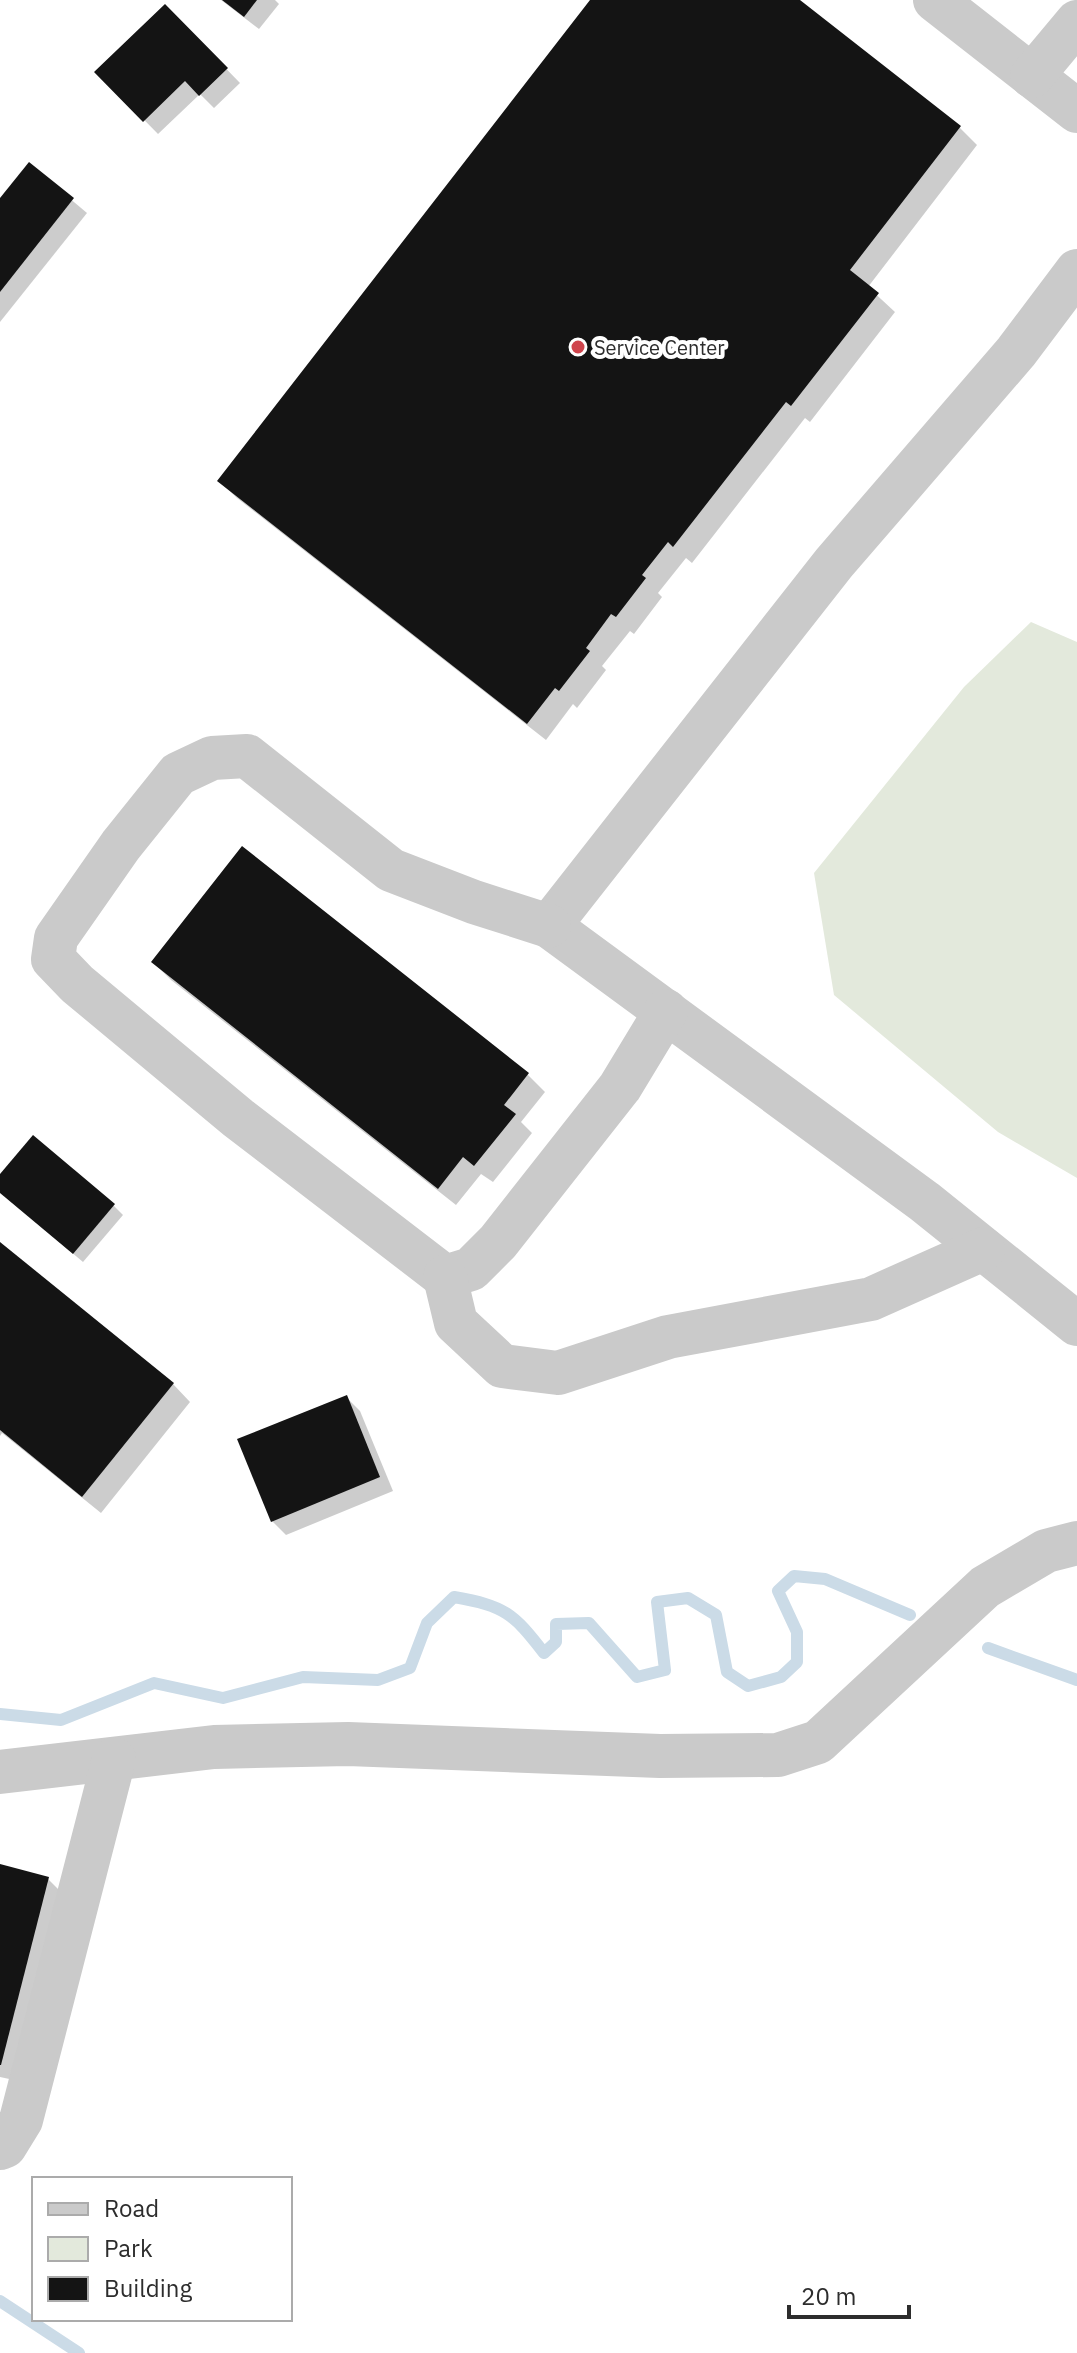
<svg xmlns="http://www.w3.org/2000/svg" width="1077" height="2353" font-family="'IBM Plex Sans',sans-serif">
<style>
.green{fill:#e3e9dc}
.shadow{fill:#0003}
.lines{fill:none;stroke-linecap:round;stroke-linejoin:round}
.stream{stroke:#cbdbe7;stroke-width:12}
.building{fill:#141414}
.minor{stroke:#cacaca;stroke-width:44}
.poi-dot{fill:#cf444c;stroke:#fff;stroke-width:3}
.labels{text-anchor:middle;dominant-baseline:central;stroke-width:8;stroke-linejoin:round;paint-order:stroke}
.poi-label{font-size:20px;fill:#2d2d2d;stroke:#fff;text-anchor:start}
</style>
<rect width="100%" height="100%" fill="#fff"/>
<!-- green -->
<polygon class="green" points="1031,622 1077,642 1077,1178 998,1132 834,995 814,873 964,687"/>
<!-- shadow -->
<g class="shadow">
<polygon points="221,0 275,0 279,4 259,29"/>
<polygon points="592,0 797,0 960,128 977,145 868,287 895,312 810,422 805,418 692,563 686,558 658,593 662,597 634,634 630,631 602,666 606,670 577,708 573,704 546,740 237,498 219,481"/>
<polygon points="165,6 240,83 214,108 200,94 158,134 97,72"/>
<polygon points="30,165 87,213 0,322 0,201"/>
<polygon points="153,962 527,1074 545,1092 521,1122 532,1133 493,1182 481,1174 456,1205 171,980"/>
<polygon points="0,1178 113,1205 123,1215 83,1262 0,1192"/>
<polygon points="0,1244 173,1384 190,1402 101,1513 2,1433 0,1436"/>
<polygon points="346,1397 360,1411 393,1491 286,1535 272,1521"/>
<polygon points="0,1867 48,1879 62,1893 14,2080 0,2077"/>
</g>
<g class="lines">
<!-- stream -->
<g class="stream">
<polyline points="988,1648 1077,1680"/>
<path d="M0 1714 61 1720 154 1683 223 1698 303 1677 378 1680 410 1668 427 1623 454 1597C505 1606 513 1613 544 1653L556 1642V1624L589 1623 637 1677 665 1670 657 1602 688 1598 716 1615 727 1672 748 1686 781 1677 797 1662V1632L778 1591 794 1576 825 1579 910 1615"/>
<polyline points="0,2301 79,2353"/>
</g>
</g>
<!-- building -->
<g class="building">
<polygon points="222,0 257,0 244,17"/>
<polygon points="590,0 800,0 961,126 850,270 879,293 791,406 786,402 673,547 668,542 642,575 646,578 616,617 611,614 586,648 590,651 559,691 555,688 527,724 217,481"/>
<polygon points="165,4 228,68 199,96 185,81 143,122 94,72"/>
<polygon points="29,162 74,198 0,292 0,198"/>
<polygon points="242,846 529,1073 504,1105 516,1114 474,1166 463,1157 438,1189 151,962"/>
<polygon points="33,1135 115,1204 73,1254 0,1193 0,1174"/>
<polygon points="0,1242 174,1383 82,1497 0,1430"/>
<polygon points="347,1395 380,1477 271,1522 237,1439"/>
<polygon points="0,1864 49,1877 1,2065 0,2065"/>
</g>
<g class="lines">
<!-- minor -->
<g class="minor">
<polyline points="935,0 1077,111"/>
<polyline points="1032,76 1077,22"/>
<polyline points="1077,271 1016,352 834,563 549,926 925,1202 1077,1324"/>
<polyline points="549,926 474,902 391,870 247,756 212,758 178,774 121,845 56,938 53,959 77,984 238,1118 445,1277 471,1269 498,1242 620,1087 666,1011"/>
<polyline points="445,1277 456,1323 502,1366 558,1373 668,1337 871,1299 983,1249"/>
<polyline points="0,1772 214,1747 348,1744 660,1756 778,1755 818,1742 985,1587 1046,1551 1077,1543"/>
<polyline points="0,2148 5,2146 21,2120 114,1759"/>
</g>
</g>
<!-- markers -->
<circle class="poi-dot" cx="578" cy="347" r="8"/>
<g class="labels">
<!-- poi labels -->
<g class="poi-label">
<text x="594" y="347">Service Center</text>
</g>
</g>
<!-- legend -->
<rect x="32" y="2177" width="260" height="144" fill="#ffffff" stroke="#ababab" stroke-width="2"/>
<rect x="48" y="2203" width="40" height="12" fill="#cacaca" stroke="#ababab" stroke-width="2"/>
<text x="104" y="2217" font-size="24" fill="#2d2d2d">Road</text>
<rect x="48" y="2237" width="40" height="24" fill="#e3e9dc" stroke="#ababab" stroke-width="2"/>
<text x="104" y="2257" font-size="24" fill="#2d2d2d">Park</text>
<rect x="48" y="2277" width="40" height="24" fill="#141414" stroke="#ababab" stroke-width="2"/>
<text x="104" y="2297" font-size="24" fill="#2d2d2d">Building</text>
<!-- scale -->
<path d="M789 2305v12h120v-12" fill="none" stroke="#2d2d2d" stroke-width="4"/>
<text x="801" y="2305" font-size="24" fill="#2d2d2d" stroke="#ffffff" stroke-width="6" paint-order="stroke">20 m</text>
</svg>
